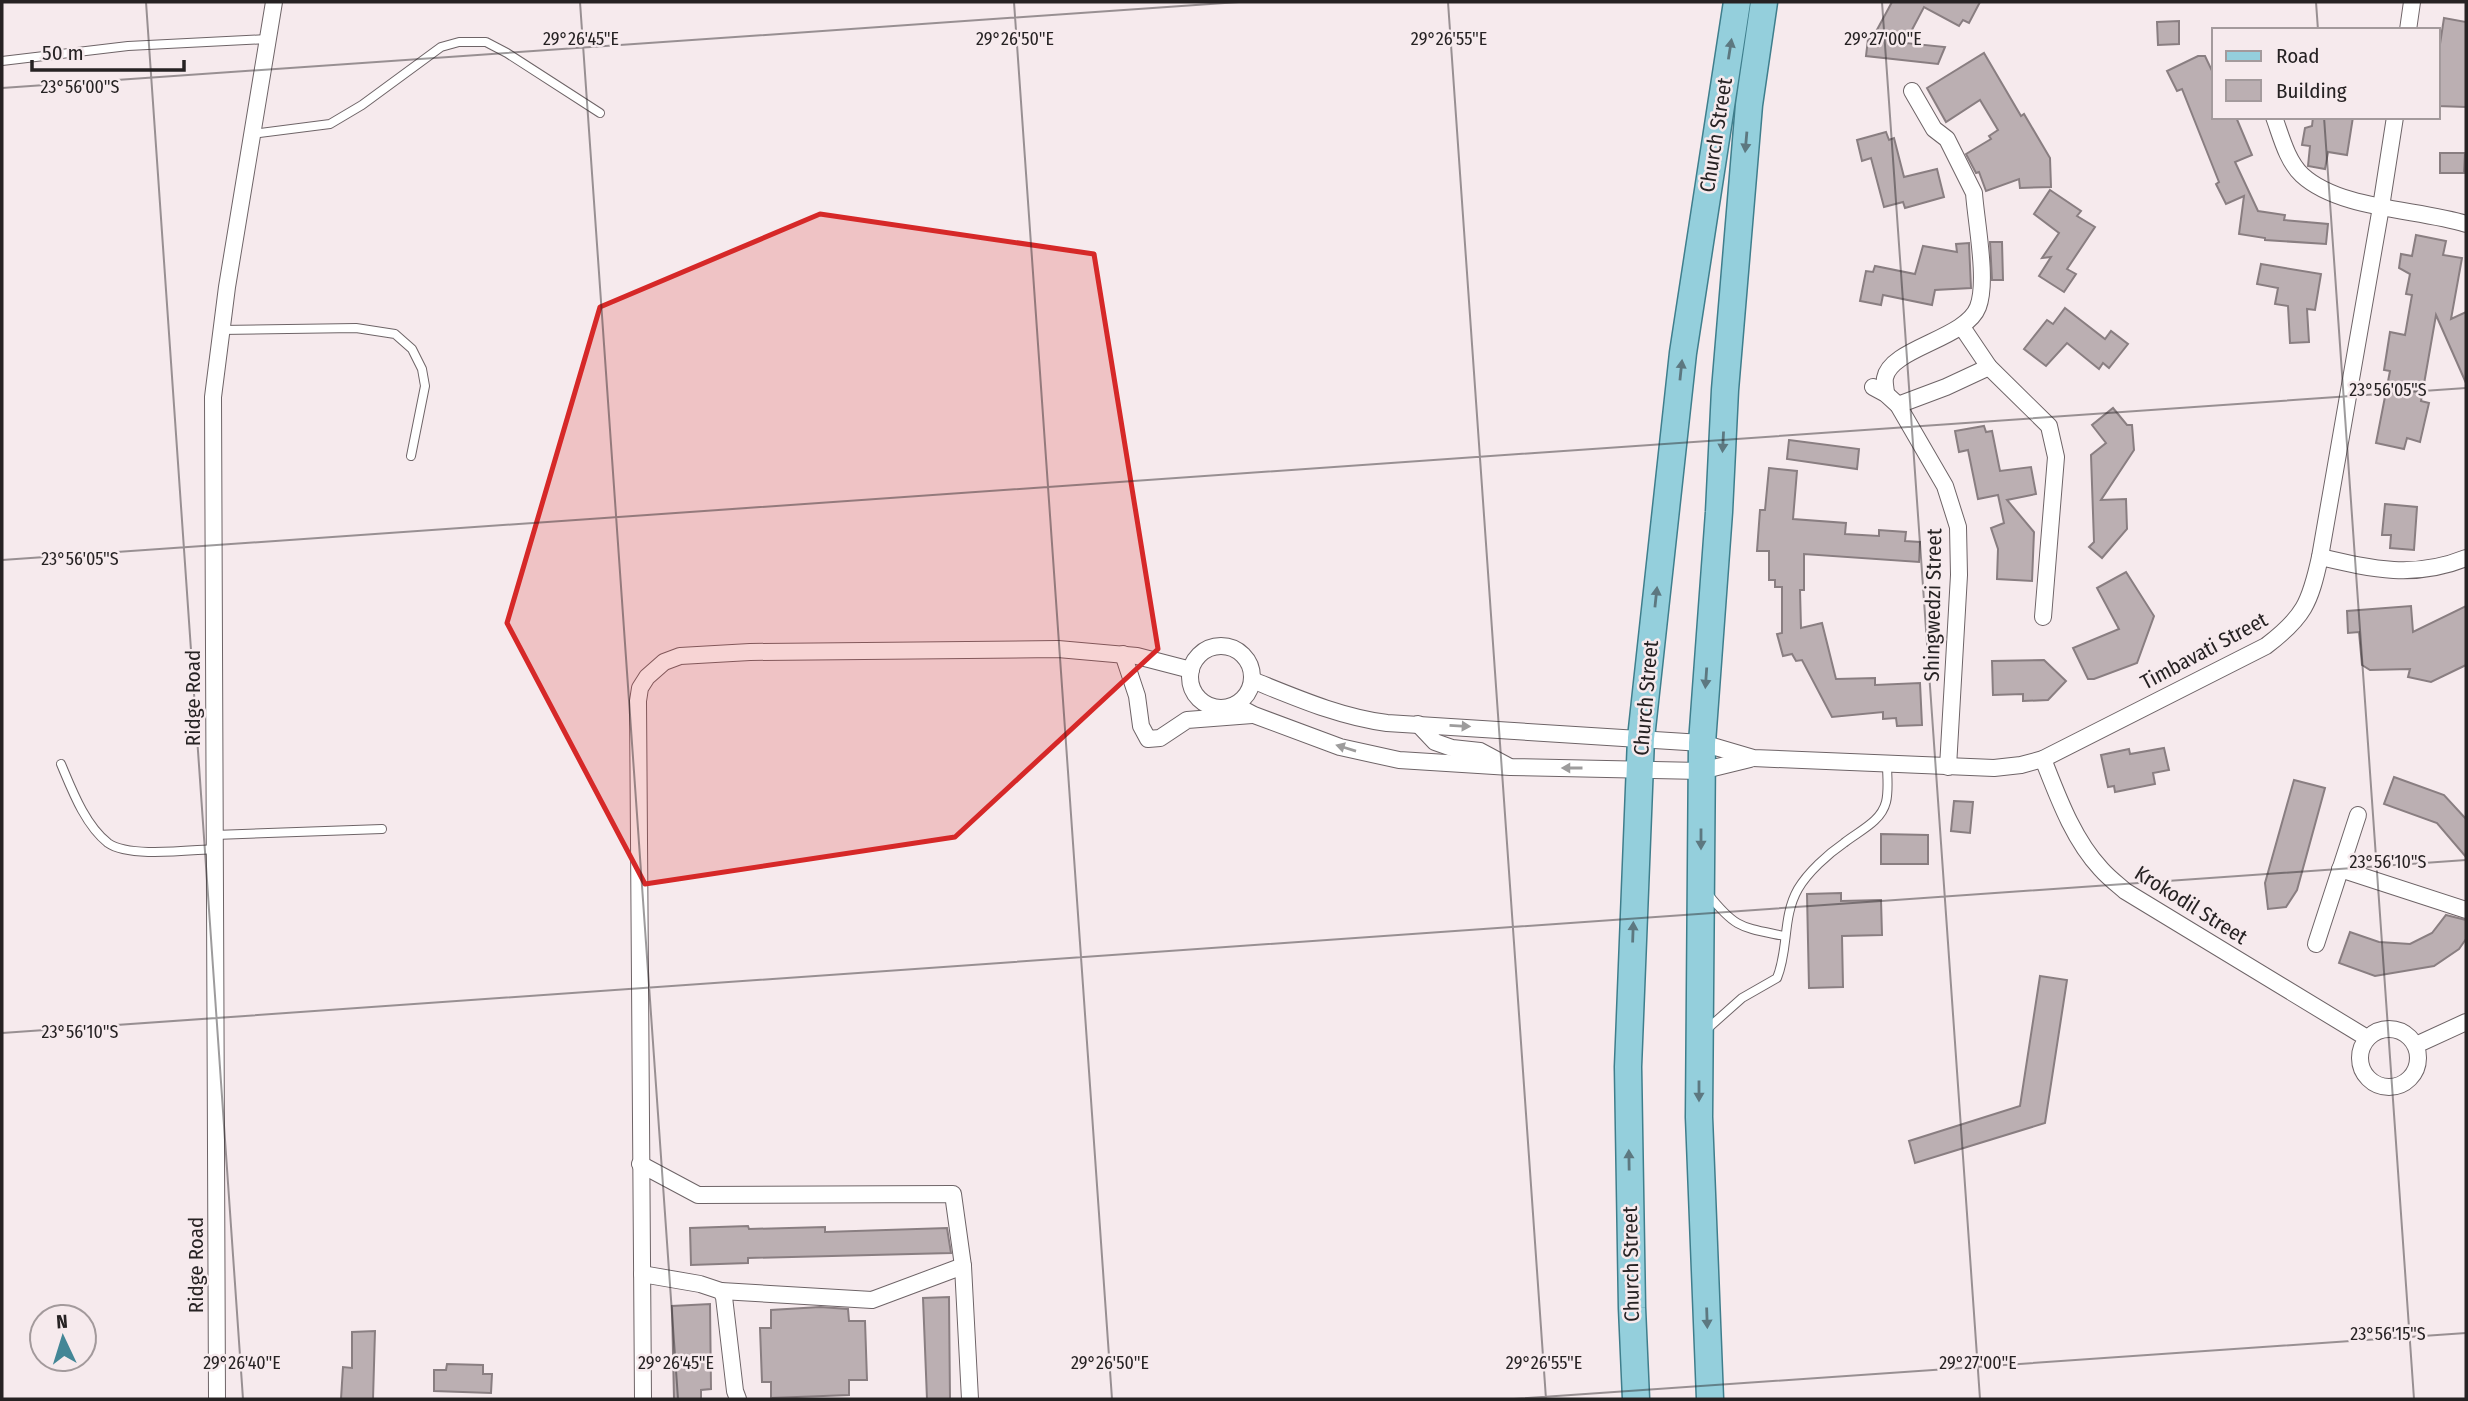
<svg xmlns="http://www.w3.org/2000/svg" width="2468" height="1401" font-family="'Fira Sans Condensed',sans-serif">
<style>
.building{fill:#bbafb2;stroke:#897e81;stroke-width:2}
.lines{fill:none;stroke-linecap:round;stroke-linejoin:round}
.service-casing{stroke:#6e6467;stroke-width:10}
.minor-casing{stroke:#6e6467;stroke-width:18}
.primary-casing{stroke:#3f7e8c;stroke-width:29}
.service{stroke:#fff;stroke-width:8}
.minor{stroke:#fff;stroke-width:16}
.primary{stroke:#94cfdc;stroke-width:26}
.oneway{fill:#5d7880}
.oneway2{fill:#9d9c9c}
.marked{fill:#d62828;fill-opacity:0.2;stroke:#d62828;stroke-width:5;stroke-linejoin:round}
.ticks{fill:none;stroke:#262223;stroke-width:2;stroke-opacity:0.45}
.labels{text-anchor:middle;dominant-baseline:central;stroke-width:5;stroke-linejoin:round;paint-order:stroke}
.street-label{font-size:21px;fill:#262223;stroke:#f6eaed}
.ticks-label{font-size:18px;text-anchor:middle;fill:#262223;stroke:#f6eaed;stroke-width:5;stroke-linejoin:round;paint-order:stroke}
</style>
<rect width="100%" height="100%" fill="#f6eaed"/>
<!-- building -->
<g class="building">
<polygon points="1892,2 1980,2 1969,23 1963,20 1959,26 1924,7 1905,43 1945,47 1938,64 1866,56 1868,39 1872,39"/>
<polygon points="2444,18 2466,22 2466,107 2438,106 2440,44"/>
<polygon points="2179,21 2179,44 2158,45 2157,22"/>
<polygon points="1984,53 2021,116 2024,114 2050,158 2051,187 2020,188 2019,179 1986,191 1979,172 1976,173 1966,154 1991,139 1989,136 1998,130 1980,100 1946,122 1927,88"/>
<polygon points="2198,56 2205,56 2214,75 2214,117 2236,117 2252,155 2235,162 2258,211 2285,215 2284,220 2328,224 2326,244 2265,240 2265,238 2239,234 2244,196 2226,204 2216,184 2219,182 2182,89 2177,91 2167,71"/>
<polygon points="2313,117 2353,117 2347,155 2328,152 2325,169 2308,166 2310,146 2302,145 2305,128 2312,126"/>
<polygon points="1886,132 1889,140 1894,138 1904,177 1937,169 1944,197 1905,208 1903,202 1884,207 1871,158 1862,161 1857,140"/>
<polygon points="2440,153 2465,153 2464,173 2440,173"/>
<polygon points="2050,190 2081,211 2077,216 2095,227 2067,269 2076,274 2064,292 2039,276 2051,257 2042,258 2059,233 2034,214"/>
<polygon points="2416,235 2446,241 2443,255 2462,258 2451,319 2466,312 2466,383 2436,315 2421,401 2429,403 2420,442 2407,438 2404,449 2376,443 2390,371 2384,370 2390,332 2405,335 2412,295 2406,294 2410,274 2399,268 2401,254 2412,256"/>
<polygon points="1990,242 2002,242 2003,280 1992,280"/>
<polygon points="1969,243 1971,288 1935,290 1932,305 1883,295 1881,305 1860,301 1866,271 1873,272 1875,266 1915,274 1923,246 1957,252 1956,244"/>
<polygon points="2261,264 2321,274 2315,310 2307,309 2309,342 2290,343 2288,306 2275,304 2278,288 2257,284"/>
<polygon points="2065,308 2105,339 2111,331 2128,344 2109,368 2103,363 2099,369 2067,343 2046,366 2024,349 2047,320 2053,324"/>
<polygon points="2113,408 2127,425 2132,425 2134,450 2101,500 2126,499 2127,529 2102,558 2089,547 2094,542 2091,455 2106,443 2092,425"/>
<polygon points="1984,426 1986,432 1992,431 2000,471 2031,467 2036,494 2007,500 2034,532 2032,581 1997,579 1998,549 1991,528 2004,523 1998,495 1978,499 1968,450 1959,452 1955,431"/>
<polygon points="1789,440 1859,449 1857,469 1787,459"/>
<polygon points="1769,468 1797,471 1793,519 1846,523 1845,534 1879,536 1879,530 1906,532 1905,541 1920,542 1919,562 1804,554 1804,590 1800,590 1801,628 1822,623 1836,679 1875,678 1875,685 1920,683 1922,725 1897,726 1896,718 1883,719 1883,712 1832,717 1802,660 1796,661 1792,654 1783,656 1777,634 1782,633 1782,587 1775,587 1775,580 1769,580 1769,551 1757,551 1760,510 1765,510"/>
<polygon points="2385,504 2417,507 2414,550 2390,548 2391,535 2382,535"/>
<polygon points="2126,572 2154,616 2137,663 2094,679 2088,679 2073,648 2119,629 2097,588"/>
<polygon points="2411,606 2413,632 2466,606 2466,665 2431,682 2408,677 2410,669 2370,670 2362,665 2359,632 2348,633 2347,611"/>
<polygon points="2044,660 2066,681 2048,700 2023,701 2023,694 1993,695 1992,661"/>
<polygon points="2164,748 2169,770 2153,773 2155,784 2115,792 2114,786 2108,787 2101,755 2129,749 2130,754"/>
<polygon points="2394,777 2444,795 2466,819 2466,857 2437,823 2384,804"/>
<polygon points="2294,780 2325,788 2297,890 2286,907 2268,909 2265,883"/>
<polygon points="1954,801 1973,802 1970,833 1951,831"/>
<polygon points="1881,834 1928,835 1928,864 1881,864"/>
<polygon points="1841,893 1841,901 1881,900 1882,935 1842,936 1843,987 1809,988 1807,894"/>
<polygon points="2446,915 2466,920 2466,939 2459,949 2434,966 2375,976 2339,963 2350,932 2379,942 2410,944 2432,933"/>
<polygon points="2040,976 2067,980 2045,1123 1915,1163 1909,1141 2020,1106"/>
<polygon points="748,1226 749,1229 825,1227 825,1232 947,1228 951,1253 748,1258 748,1263 691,1265 690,1228"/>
<polygon points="949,1297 950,1399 927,1399 923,1298"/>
<polygon points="710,1304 711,1389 701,1390 701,1399 674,1399 672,1306"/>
<polygon points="820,1307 848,1309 849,1321 865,1321 867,1380 849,1380 849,1395 771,1398 771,1382 762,1382 760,1328 771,1328 771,1310"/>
<polygon points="375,1331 373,1399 341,1399 343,1367 352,1368 352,1332"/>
<polygon points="447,1364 483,1365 483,1374 492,1374 491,1393 434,1391 434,1370 446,1370"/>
</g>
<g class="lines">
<defs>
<g id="service">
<polyline points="2,61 128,46 267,39"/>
<polyline points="252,134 330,124 362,105 441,47 459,42 486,42 507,53 600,113"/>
<polyline points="220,330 356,328 395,334 412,349 422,369 425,386 411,456"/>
<path d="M61 764C72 790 85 825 108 843 129 858 189 850 215 849"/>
<polyline points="215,835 382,829"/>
<path d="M1708 894C1736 929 1741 927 1784 936"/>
<path d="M1706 1030 1742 998 1777 978C1789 949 1782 917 1798 889 1808 872 1828 854 1844 843 1859 831 1881 822 1886 802 1889 790 1887 776 1887 764"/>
</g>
<g id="minor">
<polyline points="2408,30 2412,2"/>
<path d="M2274 117C2281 136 2287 161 2302 175 2340 210 2419 209 2466 224"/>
<polyline points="1962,327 1989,367 2049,426 2056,457 2043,617"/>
<polyline points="1873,387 1886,394 1898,405 1945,486 1958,527 1959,575 1948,767"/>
<path d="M1886 394C1886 389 1884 383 1885 378 1890 348 1966 339 1978 307 1988 281 1976 222 1974 193L1947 139 1934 129 1912 91"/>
<polyline points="1898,405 1946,387 1989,367"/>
<path d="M2320 557C2372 569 2414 579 2466 558"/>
<circle cx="1221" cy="677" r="31"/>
<polyline points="1123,654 1137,696 1141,726 1148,739 1160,738 1187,720 1252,715"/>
<path d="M1252 680C1297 698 1340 717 1387 723L1702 743 1753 758 1994 768 2021 765 2043 759 2266 646C2304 617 2310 603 2320 557L2381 207 2395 117"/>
<polyline points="1235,705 1254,715 1340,747 1399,760 1510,767 1701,771 1750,759"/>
<polyline points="1418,724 1435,742 1452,748 1480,751 1508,766"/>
<path d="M2043 759C2058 797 2073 839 2101 869 2108 877 2117 884 2125 891L2367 1038"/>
<polyline points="2340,869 2466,910"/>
<polyline points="2316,944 2358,815"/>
<circle cx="2389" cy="1058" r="29"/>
<polyline points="2416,1045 2466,1022"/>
<polyline points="640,1164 698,1195 953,1194 963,1266 970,1399"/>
<polyline points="642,1274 700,1284 721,1291 724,1297 735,1391 738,1399"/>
<polyline points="721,1291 872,1300 963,1266"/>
<polyline points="217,1399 213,397 227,287 274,2"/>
<polyline points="643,1399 638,701 640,688 647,677 664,662 680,656 750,652 1058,649 1137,656 1191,670"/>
</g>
<g id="primary">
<polyline points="1636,1399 1632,1308 1628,1067 1641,738 1683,353 1737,2"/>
<polyline points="1710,1399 1699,1117 1702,743 1719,512 1725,390 1749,105 1764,2"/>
</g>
</defs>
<!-- service casing -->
<use href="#service" class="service-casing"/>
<!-- minor casing -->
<use href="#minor" class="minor-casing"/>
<!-- primary casing -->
<use href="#primary" class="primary-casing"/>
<!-- service -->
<use href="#service" class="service"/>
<!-- minor -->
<use href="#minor" class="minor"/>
<!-- primary -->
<use href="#primary" class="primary"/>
</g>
<!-- one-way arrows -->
<defs><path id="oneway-solid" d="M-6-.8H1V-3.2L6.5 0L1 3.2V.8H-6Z" transform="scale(1.75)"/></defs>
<g class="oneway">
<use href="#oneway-solid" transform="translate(1730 49) rotate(-81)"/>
<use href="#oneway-solid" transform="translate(1746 142) rotate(95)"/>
<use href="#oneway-solid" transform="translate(1681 370) rotate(-84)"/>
<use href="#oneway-solid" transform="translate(1723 442) rotate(93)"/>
<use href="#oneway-solid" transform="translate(1656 597) rotate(-84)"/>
<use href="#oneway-solid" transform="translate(1706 678) rotate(94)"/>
<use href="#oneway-solid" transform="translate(1701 839) rotate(90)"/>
<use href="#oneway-solid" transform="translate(1633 932) rotate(-88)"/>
<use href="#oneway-solid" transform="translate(1699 1091) rotate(90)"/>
<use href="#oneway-solid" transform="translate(1629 1160) rotate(-91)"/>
<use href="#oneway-solid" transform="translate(1707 1318) rotate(88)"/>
</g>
<g class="oneway2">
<use href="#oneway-solid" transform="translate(1460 726) rotate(3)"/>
<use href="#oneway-solid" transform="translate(1346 748) rotate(-163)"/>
<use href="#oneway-solid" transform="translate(1572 768) rotate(-180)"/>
</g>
<!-- marked area -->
<path class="marked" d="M820 214 1094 254 1158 649 955 837 645 884 507 623 600 307Z"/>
<!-- ticks -->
<path class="ticks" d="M146 2 243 1399M580 2 678 1399M1014 2 1112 1399M1448 2 1546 1399M1882 2 1980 1399M2316 2 2318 30M2 88 1239 2M2324 117 2414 1399M2 560 2466 388M2 1033 2466 860M1514 1399 2466 1333"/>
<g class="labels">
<!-- street labels -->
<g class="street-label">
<text transform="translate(1716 135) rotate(-81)">Church Street</text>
<text transform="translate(1933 605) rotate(-89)">Shingwedzi Street</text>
<text transform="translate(2204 651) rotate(-28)">Timbavati Street</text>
<text transform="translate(193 698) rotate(-90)">Ridge Road</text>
<text transform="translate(1646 698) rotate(-85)">Church Street</text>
<text transform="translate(2191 905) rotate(32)">Krokodil Street</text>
<text transform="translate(1631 1264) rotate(-91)">Church Street</text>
<text transform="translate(196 1265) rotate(-90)">Ridge Road</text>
</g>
</g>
<g class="ticks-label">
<text x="581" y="45">29°26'45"E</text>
<text x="1015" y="45">29°26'50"E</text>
<text x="1449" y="45">29°26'55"E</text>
<text x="1883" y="45">29°27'00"E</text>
<text x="80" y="93">23°56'00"S</text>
<text x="2388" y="396">23°56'05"S</text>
<text x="80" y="565">23°56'05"S</text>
<text x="2388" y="868">23°56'10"S</text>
<text x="80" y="1038">23°56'10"S</text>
<text x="2388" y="1340">23°56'15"S</text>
<text x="242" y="1369">29°26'40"E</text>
<text x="676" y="1369">29°26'45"E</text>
<text x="1110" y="1369">29°26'50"E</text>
<text x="1544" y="1369">29°26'55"E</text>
<text x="1978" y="1369">29°27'00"E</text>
</g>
<!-- border -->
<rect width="2468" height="1401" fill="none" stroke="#262223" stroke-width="7"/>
<!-- legend -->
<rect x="2212" y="28" width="228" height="91" fill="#f6eaed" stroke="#a39a9c" stroke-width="2"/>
<rect x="2226" y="51" width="35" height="10" fill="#94cfdc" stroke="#a39a9c" stroke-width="2"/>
<text x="2276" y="63" font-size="21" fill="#262223">Road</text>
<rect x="2226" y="80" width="35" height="21" fill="#bbafb2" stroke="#a39a9c" stroke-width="2"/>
<text x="2276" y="98" font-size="21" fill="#262223">Building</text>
<!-- north arrow -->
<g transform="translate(63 1338) rotate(356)"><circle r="33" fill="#f6eaed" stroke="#a39a9c" stroke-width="2"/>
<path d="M0-5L12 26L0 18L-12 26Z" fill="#438696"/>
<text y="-10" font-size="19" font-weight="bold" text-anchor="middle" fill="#262223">N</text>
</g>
<!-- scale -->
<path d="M32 60v10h152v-10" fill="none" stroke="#262223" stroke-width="3.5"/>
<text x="42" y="60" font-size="21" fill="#262223" stroke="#f6eaed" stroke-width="5" paint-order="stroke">50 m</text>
</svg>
